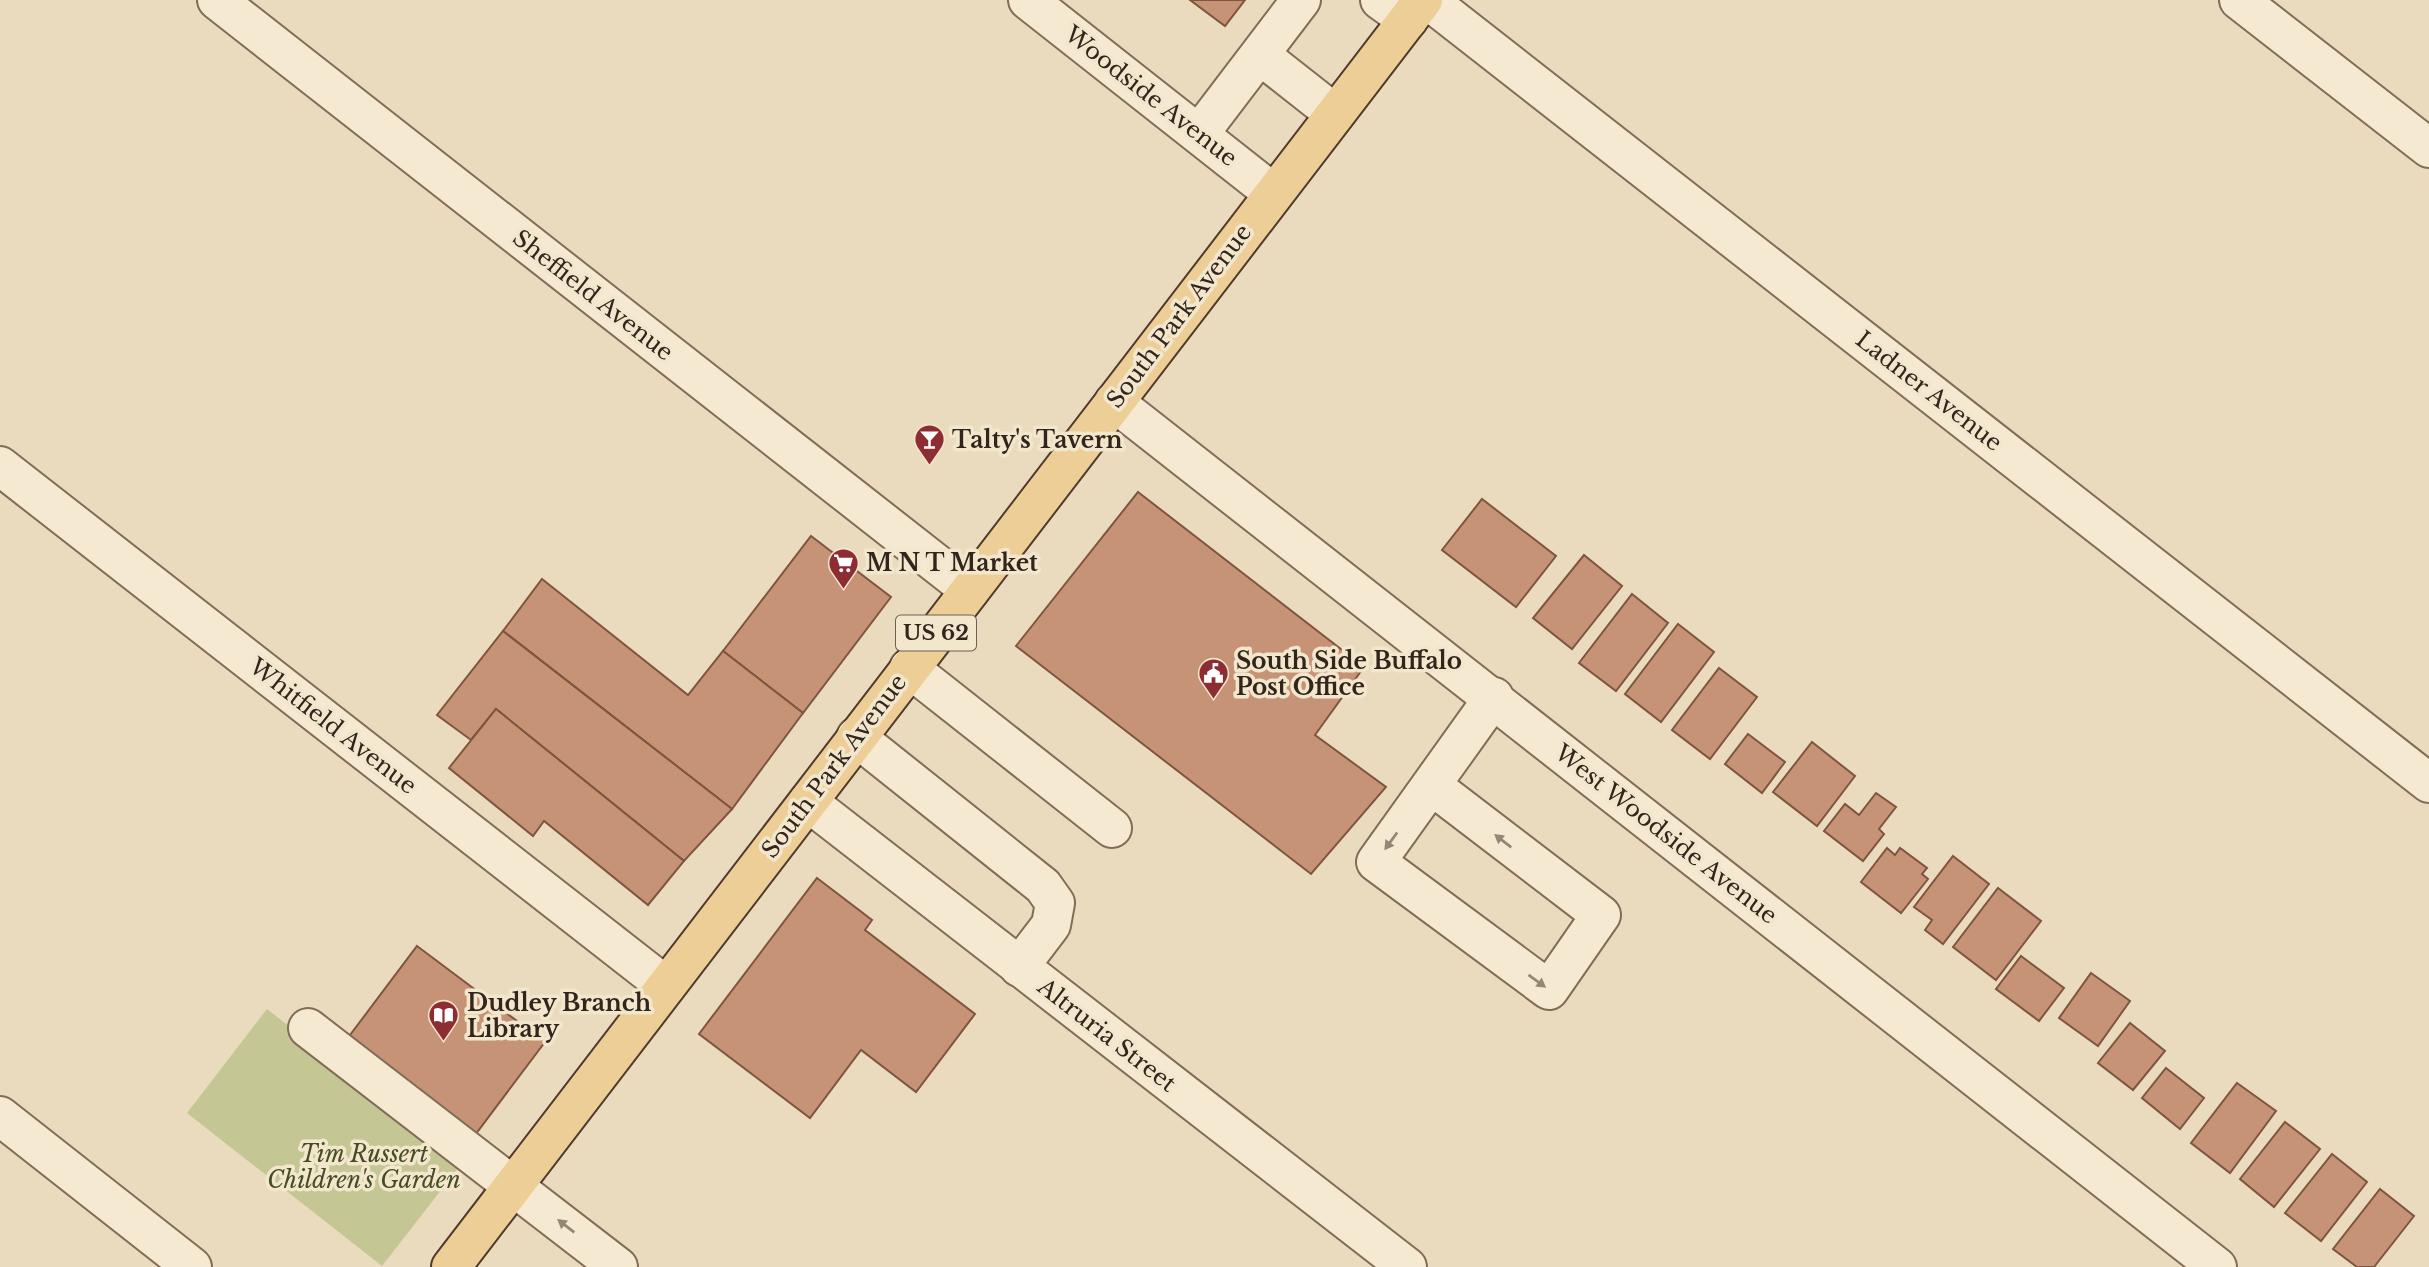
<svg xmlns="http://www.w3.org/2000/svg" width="2429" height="1267" font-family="'Libre Baskerville',serif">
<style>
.green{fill:#c4c793}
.building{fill:#c79376;stroke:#7f5540;stroke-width:2}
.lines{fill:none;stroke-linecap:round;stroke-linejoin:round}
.minor-casing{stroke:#826c58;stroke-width:42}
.major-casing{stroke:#4f3b2d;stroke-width:42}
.minor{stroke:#f6e9d1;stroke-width:38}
.major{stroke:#edce97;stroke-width:38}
.oneway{fill:#948776}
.labels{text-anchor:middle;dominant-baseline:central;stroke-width:7;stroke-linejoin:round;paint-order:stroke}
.shield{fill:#f2e6cd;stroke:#6c5f51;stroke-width:2}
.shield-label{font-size:21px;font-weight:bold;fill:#32251c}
.street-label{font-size:23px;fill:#32251c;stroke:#f2e6cd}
.poi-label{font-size:23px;font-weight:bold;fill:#32251c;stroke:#f2e6cd;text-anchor:start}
.park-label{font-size:23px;font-style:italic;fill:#454d24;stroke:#f2e6cd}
</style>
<rect width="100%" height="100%" fill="#eadbbe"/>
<!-- green -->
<polygon class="green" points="267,1009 463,1162 382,1266 187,1113"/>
<!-- building -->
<g class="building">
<polygon points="1190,0 1245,0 1225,26"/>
<polygon points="1138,492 1364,667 1315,735 1386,787 1311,874 1016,646"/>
<polygon points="1482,499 1556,556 1516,607 1442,550"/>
<polygon points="811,536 891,597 803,713 723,651"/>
<polygon points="1584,555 1622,586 1572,649 1533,618"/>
<polygon points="542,579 688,695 723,651 803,713 732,809 503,631"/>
<polygon points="1632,594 1668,623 1616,691 1579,663"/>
<polygon points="1678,624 1714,652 1661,722 1625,694"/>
<polygon points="503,631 732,809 684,861 496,709 471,740 437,715"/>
<polygon points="1719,668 1757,697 1710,759 1672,730"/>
<polygon points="496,709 684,861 648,905 544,821 533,836 449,768"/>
<polygon points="1748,734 1785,762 1762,793 1725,764"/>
<polygon points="1812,742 1855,776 1817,826 1773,792"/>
<polygon points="1876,793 1896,807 1879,829 1884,834 1863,861 1824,831 1845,804 1859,815"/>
<polygon points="1887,848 1895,855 1900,848 1927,868 1922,874 1928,879 1901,913 1861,882"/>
<polygon points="1953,856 1989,884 1943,944 1925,930 1932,920 1914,907"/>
<polygon points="817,878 872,920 865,930 975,1014 916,1092 861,1050 810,1118 699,1034"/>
<polygon points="1998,888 2041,921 1996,980 1953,947"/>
<polygon points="417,946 545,1042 472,1139 344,1043"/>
<polygon points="2021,956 2064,988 2039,1021 1996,989"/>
<polygon points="2091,973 2130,1001 2098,1046 2059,1018"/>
<polygon points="2130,1023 2165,1051 2133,1090 2098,1063"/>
<polygon points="2166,1068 2204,1098 2180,1129 2142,1098"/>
<polygon points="2237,1083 2276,1111 2230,1173 2191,1143"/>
<polygon points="2285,1122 2320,1149 2274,1207 2240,1179"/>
<polygon points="2332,1154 2367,1182 2321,1241 2285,1213"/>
<polygon points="2380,1189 2414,1216 2374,1267 2357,1267 2333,1249"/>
</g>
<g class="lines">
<defs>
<g id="minor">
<polyline points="217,0 970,590"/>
<polyline points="1028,0 1273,193"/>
<polyline points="1380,0 1408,20"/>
<polyline points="1428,0 2429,783"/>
<polyline points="2239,0 2429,148"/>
<polyline points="1260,55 1335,114"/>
<polyline points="1199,134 1301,0"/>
<polyline points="1114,402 2217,1267"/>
<polyline points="0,466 666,986"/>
<polyline points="909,668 1112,828"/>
<polyline points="856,737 1043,886 1055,903 1051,925 1019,967"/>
<polyline points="1431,785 1601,915 1549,990 1376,862 1494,697"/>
<polyline points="808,802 1407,1267"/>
<polyline points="308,1028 618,1267"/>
<polyline points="0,1116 192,1267"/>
</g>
<polyline id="major" points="451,1267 1423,0"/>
</defs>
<!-- minor casing -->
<use href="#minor" class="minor-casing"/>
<!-- major casing -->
<use href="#major" class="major-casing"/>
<!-- minor -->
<use href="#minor" class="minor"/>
<!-- major -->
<use href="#major" class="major"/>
</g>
<!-- one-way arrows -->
<defs><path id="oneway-solid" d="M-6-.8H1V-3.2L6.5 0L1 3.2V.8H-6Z" transform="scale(1.75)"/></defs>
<g class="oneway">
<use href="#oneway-solid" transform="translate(1391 841) rotate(126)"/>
<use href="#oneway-solid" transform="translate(1503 841) rotate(-142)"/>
<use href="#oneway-solid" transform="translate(1537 981) rotate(36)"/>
<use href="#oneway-solid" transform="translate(566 1226) rotate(-142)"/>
</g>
<!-- icons -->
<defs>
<symbol id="bar-pin" viewBox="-11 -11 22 30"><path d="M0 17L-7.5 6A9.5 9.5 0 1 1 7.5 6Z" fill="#8d2c32" stroke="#f2e6cd"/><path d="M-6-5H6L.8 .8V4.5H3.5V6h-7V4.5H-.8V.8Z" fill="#fff"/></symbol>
<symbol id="supermarket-pin" viewBox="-11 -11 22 30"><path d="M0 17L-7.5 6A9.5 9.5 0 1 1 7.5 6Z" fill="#8d2c32" stroke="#f2e6cd"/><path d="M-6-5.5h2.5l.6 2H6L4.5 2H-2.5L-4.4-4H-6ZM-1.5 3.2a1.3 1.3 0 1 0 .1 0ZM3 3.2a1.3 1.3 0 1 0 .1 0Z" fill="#fff"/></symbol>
<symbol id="civic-pin" viewBox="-11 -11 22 30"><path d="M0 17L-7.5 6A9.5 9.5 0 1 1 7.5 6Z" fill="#8d2c32" stroke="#f2e6cd"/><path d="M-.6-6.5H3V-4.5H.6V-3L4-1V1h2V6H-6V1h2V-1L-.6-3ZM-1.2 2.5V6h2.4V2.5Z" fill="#fff"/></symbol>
<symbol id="library-pin" viewBox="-11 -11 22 30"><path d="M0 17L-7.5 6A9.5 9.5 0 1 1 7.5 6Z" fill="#8d2c32" stroke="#f2e6cd"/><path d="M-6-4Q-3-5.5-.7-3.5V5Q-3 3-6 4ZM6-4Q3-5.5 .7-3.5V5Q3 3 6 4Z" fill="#fff"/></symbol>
</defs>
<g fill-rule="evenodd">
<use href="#bar-pin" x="912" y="422" width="35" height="47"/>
<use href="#supermarket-pin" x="826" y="546" width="35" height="47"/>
<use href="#civic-pin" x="1196" y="656" width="35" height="47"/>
<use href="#library-pin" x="426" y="998" width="35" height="47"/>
</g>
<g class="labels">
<!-- shield labels -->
<rect class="shield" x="896" y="615.5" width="80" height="35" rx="5"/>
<g class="shield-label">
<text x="936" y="633">US 62</text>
</g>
<!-- street labels -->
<g class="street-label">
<text transform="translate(1151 96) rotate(38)">Woodside Avenue</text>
<text transform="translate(593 295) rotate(38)">Sheffield Avenue</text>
<text transform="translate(1179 316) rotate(-53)">South Park Avenue</text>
<text transform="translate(1929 391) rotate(38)">Ladner Avenue</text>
<text transform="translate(333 726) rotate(38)">Whitfield Avenue</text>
<text transform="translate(834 766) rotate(-53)">South Park Avenue</text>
<text transform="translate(1666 834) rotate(38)">West Woodside Avenue</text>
<text transform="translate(1107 1035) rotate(38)">Altruria Street</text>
</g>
<!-- poi labels -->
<g class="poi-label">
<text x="952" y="440">Talty's Tavern</text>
<text x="866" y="563">M N T Market</text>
<text x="1236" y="661">South Side Buffalo<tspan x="1236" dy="26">Post Office</tspan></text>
<text x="467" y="1003">Dudley Branch<tspan x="467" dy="26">Library</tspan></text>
</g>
<!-- park labels -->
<g class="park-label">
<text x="364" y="1154">Tim Russert<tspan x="364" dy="26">Children's Garden</tspan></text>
</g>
</g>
</svg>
